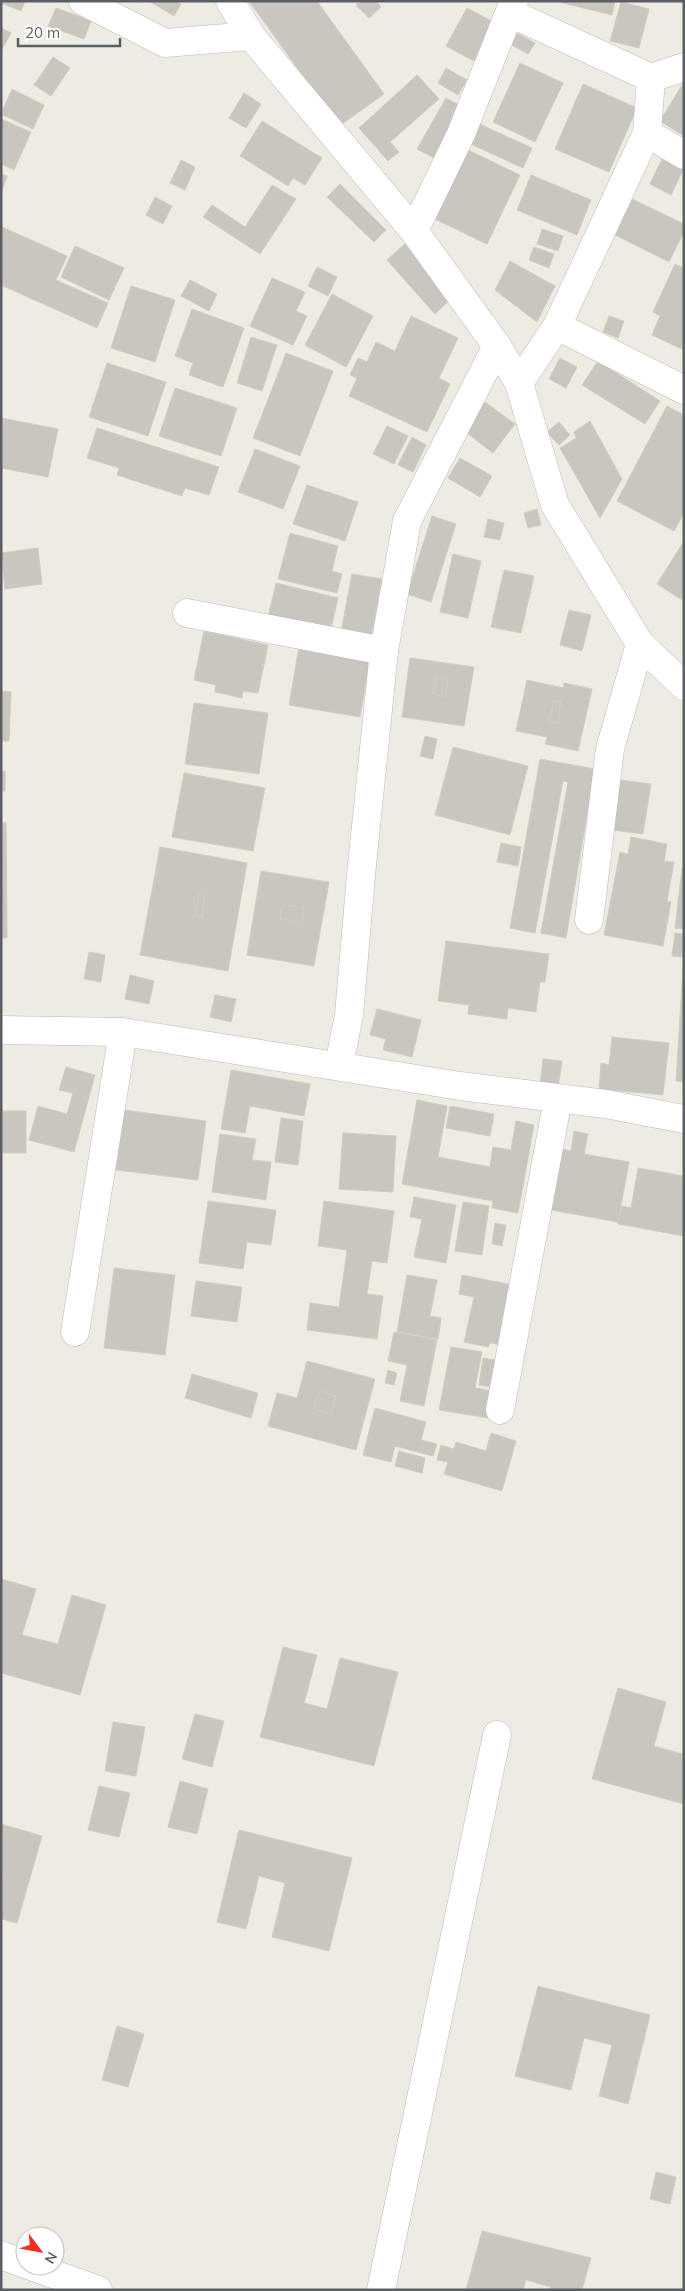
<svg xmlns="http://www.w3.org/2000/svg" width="685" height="2291" font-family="Mulish,sans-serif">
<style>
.building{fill:#c9c6bf;stroke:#d3cdc0;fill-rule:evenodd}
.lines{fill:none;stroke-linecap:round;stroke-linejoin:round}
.minor-casing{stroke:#b7babf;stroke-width:29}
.minor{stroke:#fff;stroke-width:28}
</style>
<rect width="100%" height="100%" fill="#eeebe2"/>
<!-- building -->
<g class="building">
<polygon points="1,1 25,1 21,11 1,3"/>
<polygon points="149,1 176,1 181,4 174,16"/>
<polygon points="249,1 317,1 384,94 339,126"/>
<polygon points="360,1 376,1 381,7 369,18 356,5"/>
<polygon points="555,1 615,1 612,15"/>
<polygon points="621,2 649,9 639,48 610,41"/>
<polygon points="56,8 91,21 84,39 48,26"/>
<polygon points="467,8 497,24 476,62 446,46"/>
<polygon points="1,28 11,33 1,51"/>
<polygon points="517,33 535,43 528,54 510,44"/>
<polygon points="53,57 70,68 51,96 34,85"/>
<polygon points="520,63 563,83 535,142 493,122"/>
<polygon points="446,68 467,80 458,95 438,83"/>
<polygon points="417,75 439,99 390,142 399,152 388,161 359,128"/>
<polygon points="684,82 684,136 660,121"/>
<polygon points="583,84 637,108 609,172 555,149"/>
<polygon points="12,89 44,105 33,129 1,114"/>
<polygon points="244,93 261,104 246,128 229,118"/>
<polygon points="446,98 463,107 434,158 417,149"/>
<polygon points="1,119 31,132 14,170 1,164"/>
<polygon points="262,121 322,158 305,185 293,178 288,186 240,156"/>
<polygon points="473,121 532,148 523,168 464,141"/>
<polygon points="468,150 520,175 487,244 435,219"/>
<polygon points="662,159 683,170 671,195 650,184"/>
<polygon points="181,160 195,167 185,190 170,183"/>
<polygon points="1,174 7,176 1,193"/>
<polygon points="531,175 591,200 577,235 517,210"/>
<polygon points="340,184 386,230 374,242 327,197"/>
<polygon points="272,185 296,199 260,254 203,217 212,205 245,227"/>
<polygon points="155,197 172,206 163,224 146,215"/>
<polygon points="632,199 684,224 684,232 669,262 615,235"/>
<polygon points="2,227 67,256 56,280 108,303 97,328 1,285"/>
<polygon points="542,229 563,236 558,251 537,244"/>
<polygon points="406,243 454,296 435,314 387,260"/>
<polygon points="75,246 124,268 109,300 61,277"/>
<polygon points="534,247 554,254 549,268 529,260"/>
<polygon points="510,261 555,286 537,322 495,290"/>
<polygon points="675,264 684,268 684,350 652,335 660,316 653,312"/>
<polygon points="317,267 337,277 328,296 308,286"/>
<polygon points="272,278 305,292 296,311 307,316 293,345 250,326"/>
<polygon points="190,280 217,294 209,311 181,296"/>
<polygon points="131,286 175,300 155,362 111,348"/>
<polygon points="332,294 373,316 346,367 305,345"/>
<polygon points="192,309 244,328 223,387 189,375 193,363 175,356"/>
<polygon points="411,316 458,338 439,378 450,384 427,432 349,396 357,378 350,375 358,358 367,362 376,342 395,351"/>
<polygon points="609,316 624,321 618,338 603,332"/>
<polygon points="251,337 277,345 262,391 237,383"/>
<polygon points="286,353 333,371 300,456 253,438"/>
<polygon points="560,358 577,367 566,388 549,379"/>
<polygon points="598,361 660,401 645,424 582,385"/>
<polygon points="107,363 166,382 148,436 89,417"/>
<polygon points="175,388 237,408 221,456 159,436"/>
<polygon points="485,402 515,424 493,453 463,430"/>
<polygon points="667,406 684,415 684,513 674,531 617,501"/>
<polygon points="1,418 58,429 48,477 1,468"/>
<polygon points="590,421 622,479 600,518 560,448 576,438 574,432"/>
<polygon points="559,422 570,435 559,445 547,432"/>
<polygon points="387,426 408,436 394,464 373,454"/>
<polygon points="97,428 219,467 209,495 185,488 182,496 117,475 119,468 87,458"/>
<polygon points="412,437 426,445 413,472 398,465"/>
<polygon points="255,449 300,466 283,509 238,492"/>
<polygon points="460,458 492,476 480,497 448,478"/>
<polygon points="307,485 358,502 345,541 293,524"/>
<polygon points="537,509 541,525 528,528 524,513"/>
<polygon points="432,516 456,524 431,602 407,594"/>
<polygon points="488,519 504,523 500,540 484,537"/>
<polygon points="290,533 338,546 332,571 342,574 337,593 278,579"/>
<polygon points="684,541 684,601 657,584"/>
<polygon points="38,548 42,584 5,589 1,553"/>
<polygon points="453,554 481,561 468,618 440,612"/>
<polygon points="504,570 534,576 521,633 491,627"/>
<polygon points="352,574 382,579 371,638 341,632"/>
<polygon points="276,583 338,598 330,633 268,617"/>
<polygon points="569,610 591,615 582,651 560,645"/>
<polygon points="204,631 268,645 258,693 243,691 242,698 215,692 216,685 194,680"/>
<polygon points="299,647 370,660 360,717 289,705"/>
<path d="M410 658 474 667 464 726 402 717ZM436 678 448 680 445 697 433 694Z"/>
<polygon points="436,678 448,680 445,697 433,694"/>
<path d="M527 680 563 688 564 683 592 689 578 751 545 744 547 737 516 731ZM554 701 561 702 557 723 549 721Z"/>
<polygon points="1,691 11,692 9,741 1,741"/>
<polygon points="554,701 561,702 557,723 549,721"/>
<polygon points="194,703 268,713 259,774 185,764"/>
<polygon points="425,736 437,739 433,759 420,756"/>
<polygon points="453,747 528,766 510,835 435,815"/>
<polygon points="540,759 595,769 566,938 541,933 568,782 563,781 535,933 510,928"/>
<rect x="1" y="771" width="4" height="20"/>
<polygon points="184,773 265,788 253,851 172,837"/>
<polygon points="620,780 651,784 643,834 613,830"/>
<polygon points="1,823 6,823 7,938 1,938"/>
<polygon points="631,837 667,844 664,861 674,862 667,901 671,902 663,946 604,935 620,852 628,854"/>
<polygon points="501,843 521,847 518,866 497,862"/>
<path d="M160 847 247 863 228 971 140 955ZM199 894 205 895 202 917 195 916Z"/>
<polygon points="682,868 684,868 684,929 675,928"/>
<path d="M261 871 329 882 314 966 247 955ZM282 905 304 907 302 922 280 919Z"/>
<polygon points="199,894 205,895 202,917 195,916"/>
<polygon points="282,905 304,907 302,922 280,919"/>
<polygon points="675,933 684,934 684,957 672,956"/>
<polygon points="446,941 549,954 545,982 540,982 536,1012 508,1008 507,1019 468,1014 469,1005 438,1001"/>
<polygon points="89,952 105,955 101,982 84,979"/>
<polygon points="683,967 684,967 684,1082 676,1081"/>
<polygon points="130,975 154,981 149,1004 125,999"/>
<polygon points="215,995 236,999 231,1022 210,1017"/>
<polygon points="377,1009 421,1020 412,1057 383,1050 386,1039 370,1035"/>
<polygon points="612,1037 669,1043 663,1095 599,1089 601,1063 609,1065"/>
<polygon points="543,1059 562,1061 558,1088 540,1087"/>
<polygon points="66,1067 95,1075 74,1152 29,1140 38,1106 67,1114 73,1093 59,1090"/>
<polygon points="231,1070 310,1084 304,1116 250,1106 245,1133 221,1129"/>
<polygon points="417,1100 447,1106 438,1157 490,1167 493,1147 511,1150 516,1121 534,1125 518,1213 492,1208 493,1201 402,1184"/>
<polygon points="450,1106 494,1114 490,1136 446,1128"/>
<polygon points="124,1110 206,1121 198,1180 116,1170"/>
<rect x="1" y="1111" width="25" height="42"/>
<polygon points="281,1118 303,1121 298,1165 275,1162"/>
<polygon points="574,1131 588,1134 584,1154 629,1162 618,1222 551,1210 563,1149 571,1151"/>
<polygon points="343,1133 396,1136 393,1192 339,1189"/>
<polygon points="220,1134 256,1139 252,1160 271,1162 266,1200 212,1192"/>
<polygon points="638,1168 684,1176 684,1236 618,1224 622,1206 631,1208"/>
<polygon points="414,1197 456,1205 446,1263 414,1257 422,1219 410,1217"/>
<polygon points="208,1201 276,1210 271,1245 247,1242 243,1269 199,1263"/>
<polygon points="324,1201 394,1211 387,1263 372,1261 367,1294 383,1296 377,1339 307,1330 310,1303 339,1307 347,1250 318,1246"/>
<polygon points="463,1202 489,1206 482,1255 455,1251"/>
<polygon points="495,1223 506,1225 502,1246 492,1244"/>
<polygon points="114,1268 175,1275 165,1355 104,1348"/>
<polygon points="407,1275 437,1280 430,1316 441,1318 438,1339 397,1332"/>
<polygon points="462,1275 513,1285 502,1345 490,1343 488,1347 464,1342 474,1297 459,1294"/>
<polygon points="196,1281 242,1287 237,1322 191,1316"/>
<polygon points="394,1332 437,1340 424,1406 400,1401 407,1365 388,1361"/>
<polygon points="451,1347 482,1352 475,1388 493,1391 488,1418 439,1410"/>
<polygon points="483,1358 495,1360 491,1387 479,1385"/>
<path d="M307 1361 375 1379 356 1450 268 1426 277 1393 297 1398ZM319 1391 336 1396 331 1414 314 1409Z"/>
<polygon points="388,1370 397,1373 394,1385 385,1383"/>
<polygon points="192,1374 258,1393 251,1418 185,1398"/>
<polygon points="319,1391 336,1396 331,1414 314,1409"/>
<polygon points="375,1408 426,1422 421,1440 437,1444 433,1456 395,1446 391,1462 363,1455"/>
<polygon points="491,1433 516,1441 502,1491 444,1474 448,1462 437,1460 441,1445 454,1449 456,1442 486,1451"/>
<polygon points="399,1451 425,1458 422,1473 395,1466"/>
<polygon points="1,1579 36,1589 22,1635 58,1644 72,1595 106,1605 80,1695 1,1673"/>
<polygon points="283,1647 317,1655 304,1703 327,1709 340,1658 398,1672 374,1766 260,1737"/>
<polygon points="618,1688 666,1702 654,1746 682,1754 684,1750 684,1804 592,1779"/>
<polygon points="195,1714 224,1721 212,1767 182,1759"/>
<polygon points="113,1722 145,1727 136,1776 105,1771"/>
<polygon points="180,1781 208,1789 197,1834 168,1827"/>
<polygon points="99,1786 130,1793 119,1837 88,1830"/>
<polygon points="1,1824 42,1836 17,1923 1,1919 1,1881 3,1873 1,1872"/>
<polygon points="239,1830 352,1858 329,1951 272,1937 285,1883 259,1876 246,1929 217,1922"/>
<polygon points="538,1986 650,2015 628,2104 599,2096 612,2045 584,2038 571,2090 515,2076"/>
<polygon points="117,2026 144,2034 128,2087 102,2080"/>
<polygon points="656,2172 676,2177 670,2204 650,2199"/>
<polygon points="482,2231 591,2258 582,2290 550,2290 551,2287 526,2280 523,2290 466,2290"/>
</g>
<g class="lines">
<defs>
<g id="minor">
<polyline points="83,1 165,43 251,36"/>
<polyline points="230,1 251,36 414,231 497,346 519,383 555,505 640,644 684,686"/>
<polyline points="510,13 651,78"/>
<polyline points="647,133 651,78 684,67"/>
<polyline points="414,231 461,134 514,1"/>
<polyline points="557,326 684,390"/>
<polyline points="519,383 557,326 647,133 684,155"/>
<polyline points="187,613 384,651"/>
<polyline points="589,920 610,749 640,644"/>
<polyline points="1,1030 123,1032 460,1086 606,1104 684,1119"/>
<polyline points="339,1065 349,1015 361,875 384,651 407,521 497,346"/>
<polyline points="75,1332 123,1032"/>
<polyline points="500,1410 558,1099"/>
<polyline points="1,2255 25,2264"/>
<polyline points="31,2266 98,2290"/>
<polyline points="381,2290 497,1735"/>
</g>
</defs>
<!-- minor casing -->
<use href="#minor" class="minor-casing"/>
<!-- minor -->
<use href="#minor" class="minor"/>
</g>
<!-- border -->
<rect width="685" height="2291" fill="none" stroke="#5a5f64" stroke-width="5"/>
<!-- north arrow -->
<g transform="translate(40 2251) rotate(122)"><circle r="24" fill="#ffffff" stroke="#bdbfc1"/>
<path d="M0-4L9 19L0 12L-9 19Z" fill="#f42f22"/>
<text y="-8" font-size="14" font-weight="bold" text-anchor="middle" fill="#5a5f64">N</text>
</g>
<!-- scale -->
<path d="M18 38v8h102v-8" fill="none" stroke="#5a5f64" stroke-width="2.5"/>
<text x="25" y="38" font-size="15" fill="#5a5f64" stroke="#ffffff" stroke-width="4" paint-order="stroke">20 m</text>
</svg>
